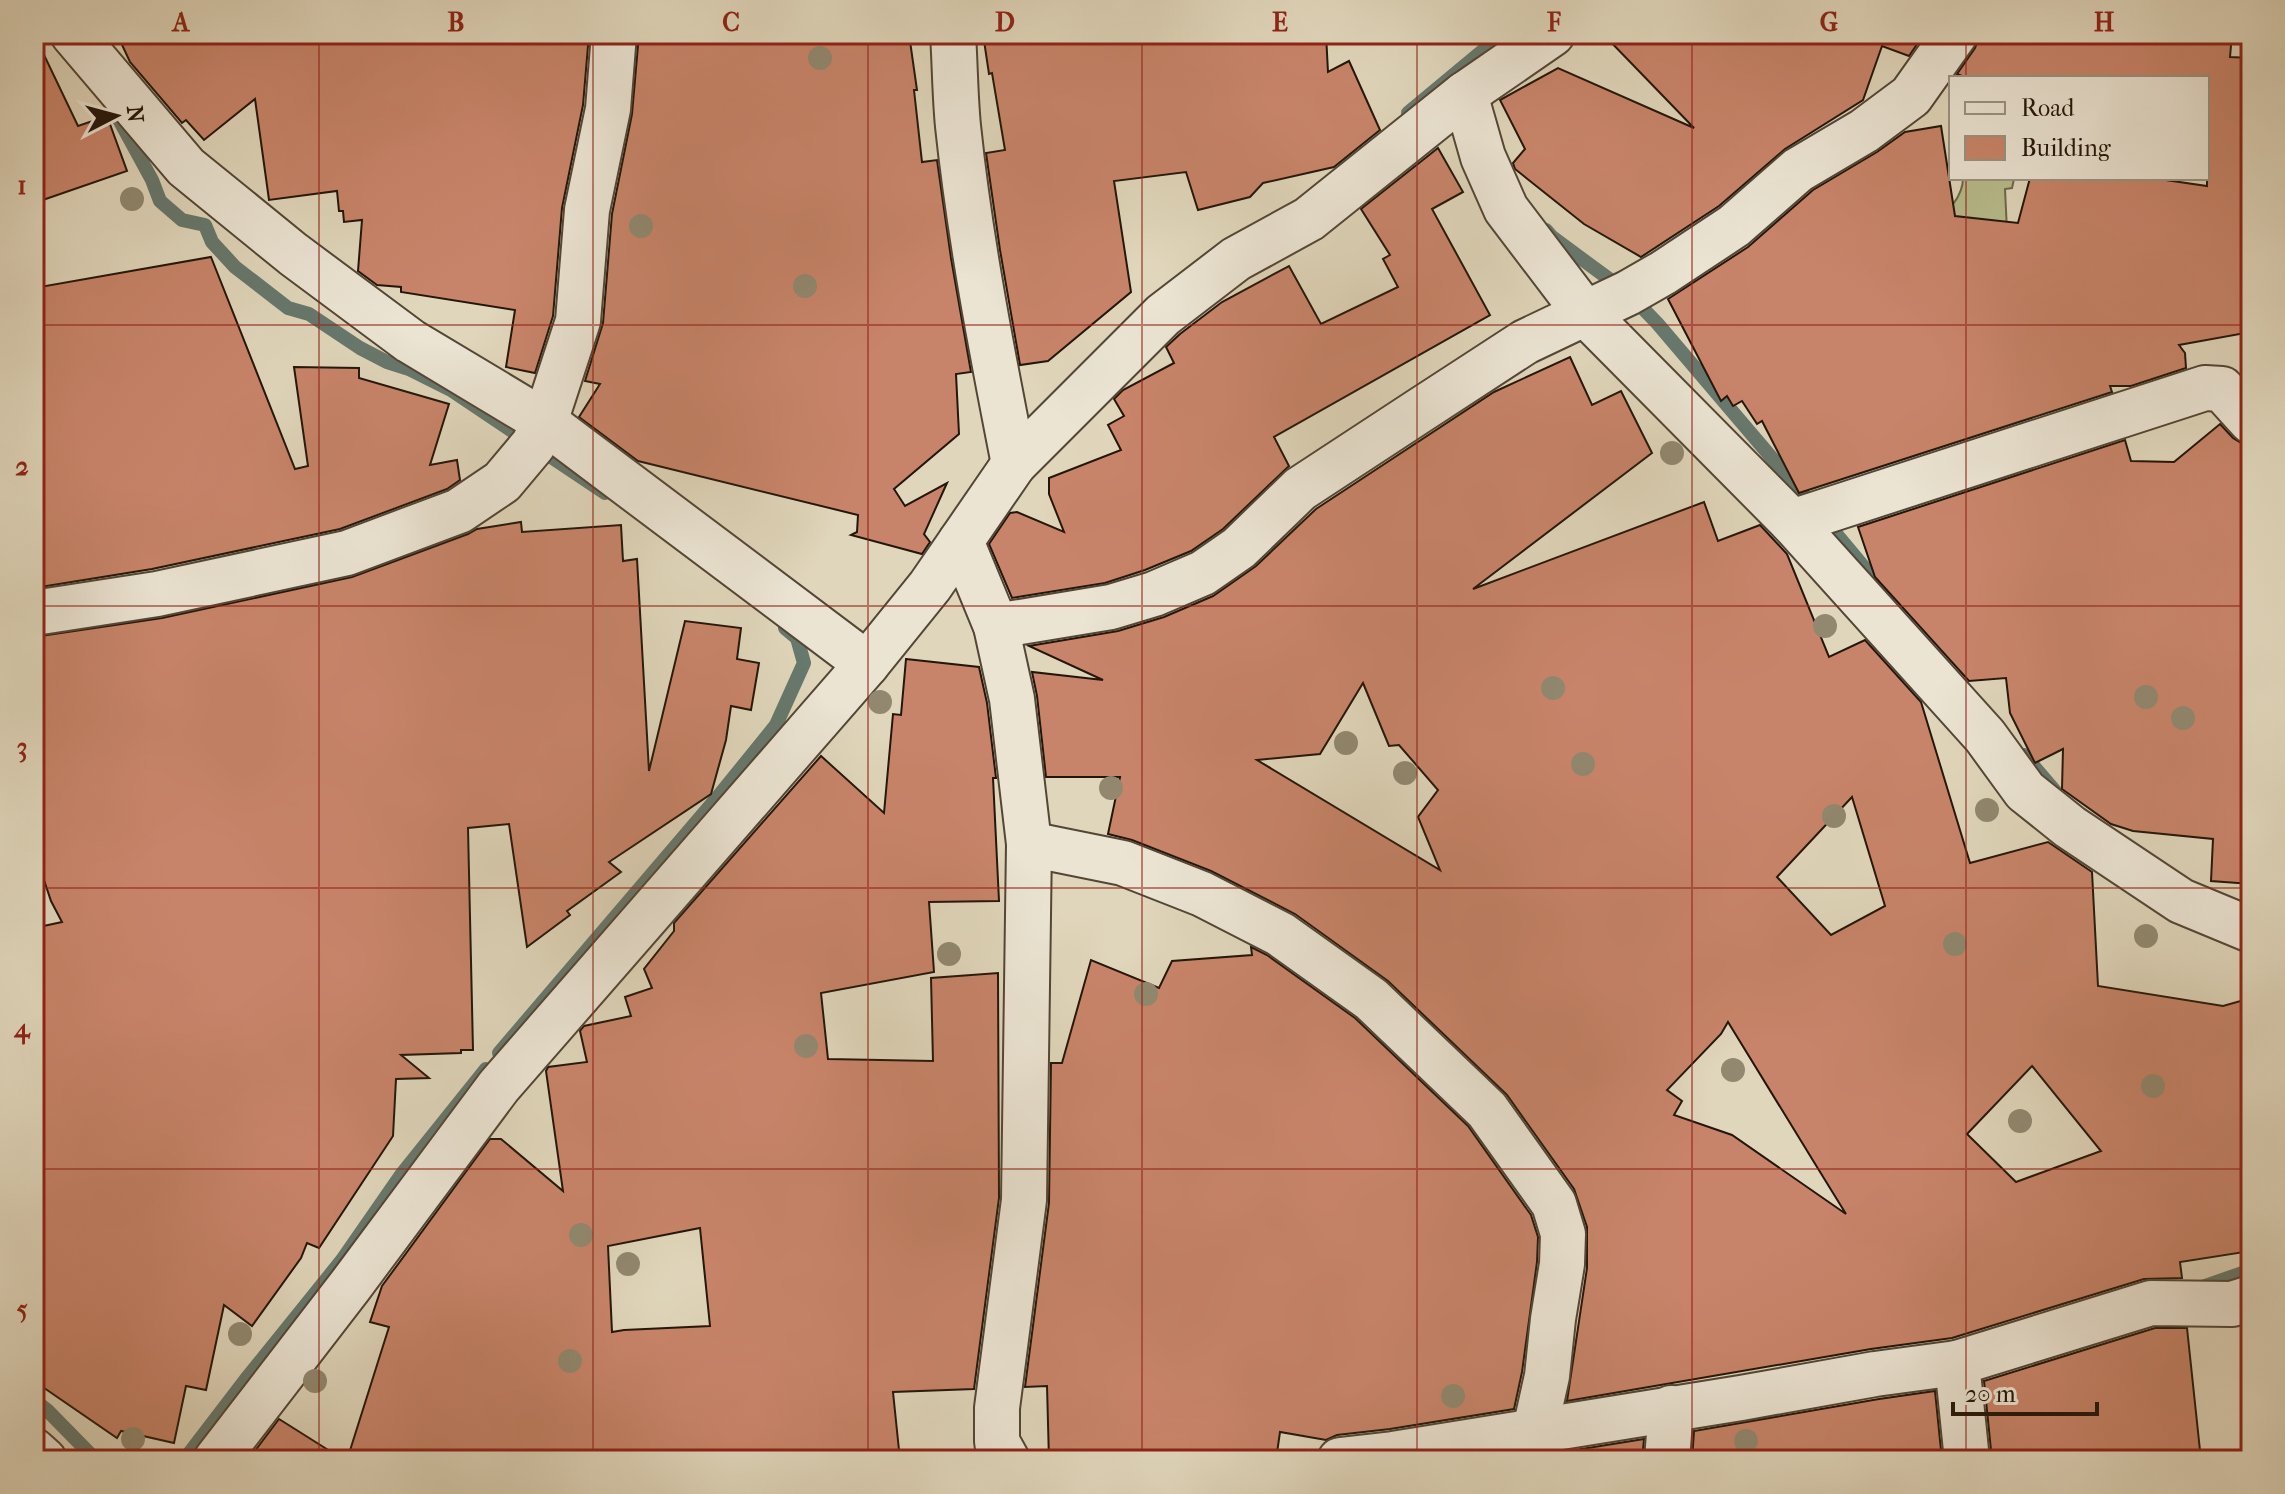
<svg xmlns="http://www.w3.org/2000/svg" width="2285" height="1494" font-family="'IM FELL French Canon',serif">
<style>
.green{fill:#b8bc8c;stroke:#6e694b;stroke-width:2}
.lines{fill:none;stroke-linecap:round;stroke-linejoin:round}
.stream{stroke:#67786d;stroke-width:14}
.building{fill:#c8846a;stroke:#24160a;stroke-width:2;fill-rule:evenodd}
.minor-casing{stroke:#534636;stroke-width:48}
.minor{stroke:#ebe4d3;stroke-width:44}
.tree{fill:#91886f}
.grid{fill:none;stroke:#8f2418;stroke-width:2;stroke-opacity:0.55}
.neatline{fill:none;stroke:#8f2418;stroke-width:3}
.grid-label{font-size:26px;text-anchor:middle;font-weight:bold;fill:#8f2418}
</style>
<rect width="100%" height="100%" fill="#e0d6bb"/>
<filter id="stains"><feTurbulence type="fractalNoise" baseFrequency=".0025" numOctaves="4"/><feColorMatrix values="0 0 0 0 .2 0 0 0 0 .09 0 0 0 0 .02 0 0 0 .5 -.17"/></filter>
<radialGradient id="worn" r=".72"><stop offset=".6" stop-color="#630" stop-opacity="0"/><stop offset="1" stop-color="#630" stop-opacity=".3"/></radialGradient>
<!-- green -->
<path class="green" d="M1963 178 2014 179 2012 188 2005 189 2007 231 1928 229C1943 215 1963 200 1963 178Z"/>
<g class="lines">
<!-- stream -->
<g class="stream">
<polyline points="1408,113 1503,34"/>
<polyline points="116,114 152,180 160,201 182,220 205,225 212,242 235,267 288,308 309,314 360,348 387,362 409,369 451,390 605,493"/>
<polyline points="1546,230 1552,237 1628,293 1657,323 1806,498"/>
<polyline points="1822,517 1888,596"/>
<polyline points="2024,755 2055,791"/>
<polyline points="499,1053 721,793 776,725 804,663 797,638 785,628"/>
<polyline points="2202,1287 2251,1270"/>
<polyline points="34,1400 47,1410 96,1460"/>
<polyline points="184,1460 246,1379 342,1260 401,1175 486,1069"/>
<polyline points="1300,1460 1336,1455"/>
</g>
</g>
<!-- building -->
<g class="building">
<polygon points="34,34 78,126 107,116 127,171 34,203"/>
<polygon points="117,34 589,34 583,105 562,208 553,316 535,373 506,367 515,310 401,292 401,287 377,285 358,271 362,220 344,222 343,211 339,211 337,191 269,200 255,99 204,140 186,120 182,123 130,62"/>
<polygon points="639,34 909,34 917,90 914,90 922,162 937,160 951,258 971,372 956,374 959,434 894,489 905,506 947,483 924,534 930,542 922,554 851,535 857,532 858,515 638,461 579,417 600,384 585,381 603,323 612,214 632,114"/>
<polygon points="983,34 1326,34 1328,72 1349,61 1380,130 1334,167 1263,183 1250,197 1198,210 1186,172 1114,181 1131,292 1048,361 1020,365 1000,250 986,153 1005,150 992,73 989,74"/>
<polygon points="1603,34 1924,34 1909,56 1882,46 1863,100 1785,149 1719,206 1641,257 1584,224 1515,169 1513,163 1525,149 1500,100 1558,68 1694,128"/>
<polygon points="1980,34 2232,34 2230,57 2251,58 2251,332 2179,345 2185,353 2186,368 2131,386 2110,386 2112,392 1799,493 1762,421 1757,424 1742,401 1733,406 1727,396 1721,401 1668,299 1748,247 1813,190 1877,152 1905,132 1941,126 1955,216 2018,223 2030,178 2152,178 2207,186 2207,78 1967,78 1957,74 1975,48"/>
<polygon points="1438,148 1463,192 1432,209 1490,315 1274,437 1289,466 1223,529 1191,551 1145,570 1105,583 1012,598 989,544 1010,513 1017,512 1064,532 1049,494 1049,478 1121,450 1108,425 1124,416 1114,399 1123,390 1174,363 1166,347 1180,334 1222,302 1289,266 1321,324 1398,287 1383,259 1390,255 1361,209"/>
<polygon points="211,257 295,469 308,466 294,367 359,368 359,378 449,404 430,465 457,460 460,480 447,489 340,529 152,569 34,588 34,288"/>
<path d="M1570 357 1592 405 1621 391 1652 453 1473 589 1704 502 1718 541 1760 525 1787 554 1829 657 1865 640 1921 702 1970 863 2048 842 2092 872 2098 986 2223 1006 2251 998V1251L2180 1262 2182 1278 2144 1279 1952 1338 1871 1349 1567 1401 1587 1268V1227L1574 1189 1507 1095 1388 981 1295 914 1211 871 1132 840 1108 834 1120 777H1046L1037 696 1032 672 1103 680 1029 646 1118 631 1164 617 1213 596 1256 566 1316 509 1494 392ZM1363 683 1389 746 1399 745 1438 790 1418 817 1440 870 1257 760 1320 754ZM1852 797 1885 906 1831 935 1777 877ZM1728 1022 1817 1167 1846 1214 1732 1135 1674 1115 1682 1101 1667 1090 1721 1034ZM2032 1066 2101 1151 2016 1182 1967 1134Z"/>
<polygon points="2220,424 2233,438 2243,444 2251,445 2251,884 2211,881 2213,839 2133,831 2111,824 2062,789 2063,749 2035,763 2010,713 2006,678 1969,681 1875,577 1858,527 2125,440 2131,461 2174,462"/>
<polygon points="521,522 522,532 621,525 623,561 637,559 649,771 685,621 741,628 737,659 759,663 751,710 731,706 726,740 711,794 609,862 621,872 567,911 570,915 527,947 509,824 468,828 473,1050 461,1050 461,1053 401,1055 429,1078 396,1079 393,1136 319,1248 307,1243 301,1258 252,1326 224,1305 206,1390 186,1386 174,1443 121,1431 117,1438 34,1381 34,928 62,922 51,901 34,850 34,637 162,618 352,577 468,534 477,529"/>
<path d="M906 659 979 667 987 703 996 778H993L999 901 929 902 934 972 821 993 828 1059 933 1061 931 978 998 973 999 1198 974 1389 893 1392 900 1460H347L389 1327 370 1322 382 1286 490 1139H501L563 1191 546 1071 548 1067 587 1062 580 1031 584 1026 631 1016 625 997 652 988 644 969 674 931V923L821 756 884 813 893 714 901 715ZM700 1228 710 1326 624 1330 612 1332 608 1246Z"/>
<polygon points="1251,947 1267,955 1355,1018 1468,1126 1531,1215 1538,1237 1537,1262 1522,1372 1514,1409 1390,1429 1337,1435 1326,1440 1280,1432 1276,1460 1200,1452 1201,1460 1049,1460 1047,1386 1025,1387 1049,1203 1051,1063 1062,1063 1091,960 1159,988 1172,961 1252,955"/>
<polygon points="2155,1328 2187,1328 2201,1460 1992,1460 1984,1381"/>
<polygon points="1935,1391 1942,1460 1692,1460 1694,1431 1879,1399"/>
<polygon points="279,1419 344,1460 248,1460"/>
<polygon points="1644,1439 1642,1460 1513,1460"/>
</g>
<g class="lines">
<defs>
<g id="minor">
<polyline points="73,34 186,167 293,254 410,341 545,422 867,664"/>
<path d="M953 34C955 65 955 95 958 126 970 240 992 352 1014 464"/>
<polyline points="1465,94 1483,157 1506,209 1585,313 1792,522 1985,736 2025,791 2070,827 2181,901 2251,930"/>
<polyline points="1792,522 2205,388 2222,389 2251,421"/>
<polyline points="961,541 996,626 1012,699 1029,844 1024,1200 997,1408 997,1442 1007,1460"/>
<polyline points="34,613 157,594 347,553 459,511 502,482 533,445 545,422 578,321 587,210 608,109 614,34"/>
<polyline points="996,626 1111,607 1154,594 1203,573 1239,548 1300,489 1419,411 1525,342 1628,293 1663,273 1734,226 1798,170 1864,131 1911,96 1955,34"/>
<polyline points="1029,844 1123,863 1202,894 1280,934 1371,999 1487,1110 1554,1204 1563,1234 1562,1264 1553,1319 1547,1376 1535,1430"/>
<polyline points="1957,1363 1967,1460"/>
<polyline points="34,1451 44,1460"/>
<polyline points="216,1460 350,1286 499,1086 867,664 930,586 1014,464 1163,315 1236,259 1309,219 1465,94 1552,34"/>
<polyline points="1340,1460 1393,1454 1741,1398 1875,1374 1957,1363 2151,1303 2232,1304 2251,1298"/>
<polyline points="1667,1460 1671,1408"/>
</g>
</defs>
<!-- minor casing -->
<use href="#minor" class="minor-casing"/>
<!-- minor -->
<use href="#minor" class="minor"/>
</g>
<!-- trees -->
<g class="tree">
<circle cx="820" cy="58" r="12"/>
<circle cx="132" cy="199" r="12"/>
<circle cx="641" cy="226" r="12"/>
<circle cx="805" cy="286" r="12"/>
<circle cx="1672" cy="453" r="12"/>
<circle cx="1825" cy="626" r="12"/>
<circle cx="1553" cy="688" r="12"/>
<circle cx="2146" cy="697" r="12"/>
<circle cx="880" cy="702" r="12"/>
<circle cx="2183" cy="718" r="12"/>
<circle cx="1346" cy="743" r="12"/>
<circle cx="1583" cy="764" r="12"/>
<circle cx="1405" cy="773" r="12"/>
<circle cx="1111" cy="788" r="12"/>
<circle cx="1987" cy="810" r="12"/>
<circle cx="1834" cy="816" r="12"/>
<circle cx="2146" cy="936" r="12"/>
<circle cx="1955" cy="944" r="12"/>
<circle cx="949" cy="954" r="12"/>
<circle cx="1146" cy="994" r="12"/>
<circle cx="806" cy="1046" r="12"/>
<circle cx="1733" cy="1070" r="12"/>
<circle cx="2153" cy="1086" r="12"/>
<circle cx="2020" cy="1121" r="12"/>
<circle cx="581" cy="1235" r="12"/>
<circle cx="628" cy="1264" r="12"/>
<circle cx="240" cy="1334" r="12"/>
<circle cx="570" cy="1361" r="12"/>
<circle cx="315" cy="1381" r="12"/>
<circle cx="1453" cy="1396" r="12"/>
<circle cx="133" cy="1439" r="12"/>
<circle cx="1746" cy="1441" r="12"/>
</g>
<!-- grid -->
<path class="grid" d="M319 34V1460M593 34V1460M868 34V1460M1142 34V1460M1417 34V1460M1692 34V1460M1966 34V78M1966 178V1460M34 325H2251M34 606H2251M34 888H2251M34 1169H2251"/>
<!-- margin -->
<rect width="2285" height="1494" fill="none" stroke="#e0d6bb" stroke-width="88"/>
<!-- legend -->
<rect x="1949" y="76" width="260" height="104" fill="#ebe4d3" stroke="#9b9283" stroke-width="2"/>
<rect x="1965" y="102" width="40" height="12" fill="#ebe4d3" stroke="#9b9283" stroke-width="2"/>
<text x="2021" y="116" font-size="24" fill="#24160a">Road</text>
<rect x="1965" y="136" width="40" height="24" fill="#c8846a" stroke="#9b9283" stroke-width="2"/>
<text x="2021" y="156" font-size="24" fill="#24160a">Building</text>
<!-- north arrow -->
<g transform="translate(116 116) rotate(84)" stroke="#ebe4d3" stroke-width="6" paint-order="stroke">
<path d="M0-6L14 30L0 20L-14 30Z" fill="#24160a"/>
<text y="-12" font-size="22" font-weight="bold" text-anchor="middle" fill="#24160a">N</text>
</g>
<!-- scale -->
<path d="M1953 1402v12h144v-12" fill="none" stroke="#24160a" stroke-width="4"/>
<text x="1965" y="1402" font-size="24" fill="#24160a" stroke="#ebe4d3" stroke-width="6" paint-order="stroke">20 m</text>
<rect x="44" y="44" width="2197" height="1406" class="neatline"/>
<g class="grid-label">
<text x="181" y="31">A</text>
<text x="456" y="31">B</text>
<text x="731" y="31">C</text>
<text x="1005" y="31">D</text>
<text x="1280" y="31">E</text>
<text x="1554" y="31">F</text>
<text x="1829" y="31">G</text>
<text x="2104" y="31">H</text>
<text x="22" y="194">1</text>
<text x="22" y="475">2</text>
<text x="22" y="756">3</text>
<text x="22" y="1037">4</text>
<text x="22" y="1318">5</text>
</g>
<rect width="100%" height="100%" filter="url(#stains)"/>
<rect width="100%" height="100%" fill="url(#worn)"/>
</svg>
